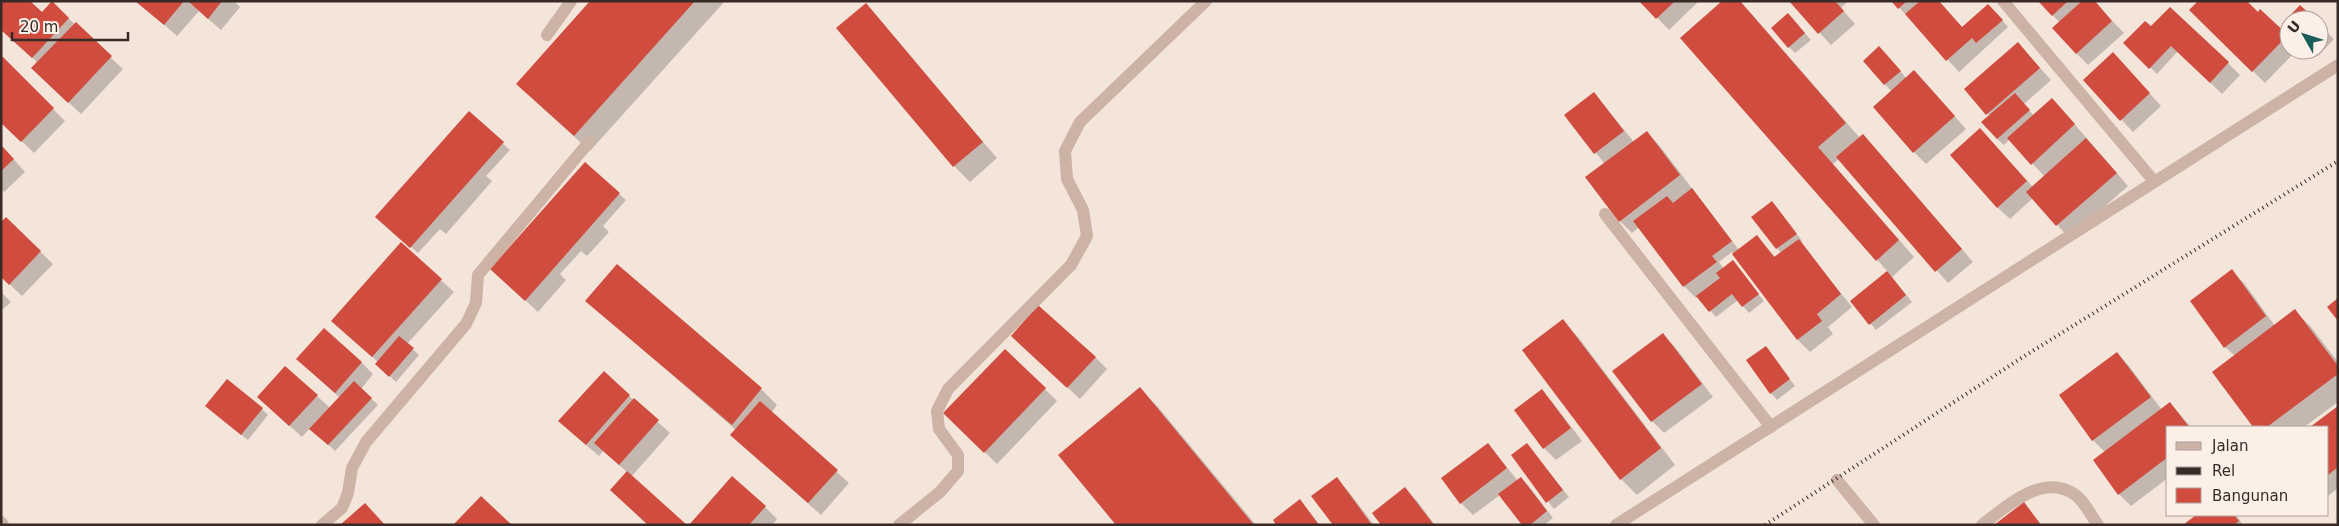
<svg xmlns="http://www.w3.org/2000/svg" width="2339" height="526" font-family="'DejaVu Sans',sans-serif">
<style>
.shadow{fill:#0003}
.building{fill:#cf4c3e}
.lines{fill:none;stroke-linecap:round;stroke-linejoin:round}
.minor{stroke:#cdb2a6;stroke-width:12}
.rail{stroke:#382a27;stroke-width:4;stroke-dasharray:1 4;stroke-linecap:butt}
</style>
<rect width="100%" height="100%" fill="#f4e5db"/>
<!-- shadow -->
<g class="shadow">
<polygon points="137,1 234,1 240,7 221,30 199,11 177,36"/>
<polygon points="592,1 725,1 590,151 533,99"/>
<polygon points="1641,1 1699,1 1669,30"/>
<polygon points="1790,1 1848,1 1841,8 1855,24 1831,45"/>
<polygon points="1893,1 1938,1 1963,28 1995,12 2008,27 1959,72"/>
<polygon points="2040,1 2093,1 2124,33 2088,65 2076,53 2060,23"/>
<polygon points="52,3 123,69 81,114 45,80 38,63 1,29 42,14"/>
<polygon points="865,5 997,158 970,182 954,166"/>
<polygon points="1748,10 1860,138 1863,136 1875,148 1973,262 1948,283 1839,159 1833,164 1914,257 1892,277 1912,302 1876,330 1852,301 1888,272 1682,38"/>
<polygon points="2191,10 2258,13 2260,11 2289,38 2289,50 2297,50 2265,83"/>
<polygon points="1794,21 1811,40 1795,53 1789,47"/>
<polygon points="2319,25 2334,39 2318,56 2311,50 2319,50"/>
<polygon points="2158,35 2228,63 2240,75 2222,94 2178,51 2157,74 2125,43"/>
<polygon points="1886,54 1907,79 1926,84 1966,129 1926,164 1914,152 1892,92 1864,61"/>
<polygon points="2029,56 2051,80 2024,104 2034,116 2064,112 2128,186 2069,238 2033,198 2010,219 1997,207 1980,129 2033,187 2045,177 2010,139 2004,145 1997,139 1990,116 1966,89"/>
<polygon points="1,57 65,121 34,153 1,121"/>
<polygon points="2125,66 2161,106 2133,132 2085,80"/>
<polygon points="1594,93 1634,142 1647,133 1659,145 1739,250 1757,236 1776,258 1781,253 1753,218 1778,209 1802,241 1800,242 1852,307 1828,327 1833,334 1810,352 1798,340 1732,252 1719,262 1724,269 1733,262 1764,301 1749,313 1738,300 1716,317 1698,297 1696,298 1684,286 1639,227 1632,233 1620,221 1605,164 1565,115"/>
<polygon points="469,113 510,150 486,176 492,181 446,234 440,229 418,253 383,223"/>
<polygon points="1,145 25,172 4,192 1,189"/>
<polygon points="585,164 626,200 603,226 609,232 587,256 581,251 560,274 566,280 538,312 491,269"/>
<polygon points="6,219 53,264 22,296 1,276"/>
<polygon points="401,244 454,292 407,344 419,355 396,382 377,364 378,362 345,333"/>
<polygon points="617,266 761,389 777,405 771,413 849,483 821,515 744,447 736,430 587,301"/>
<polygon points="2232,271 2244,283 2275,326 2295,311 2311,327 2338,362 2338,402 2304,427 2254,427 2214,372 2235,356 2225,347"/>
<polygon points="1,292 11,302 1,311"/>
<polygon points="1563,321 1578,337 1675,465 1637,495 1621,479"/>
<polygon points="1663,335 1675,347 1713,397 1664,433 1652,421 1614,371"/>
<polygon points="1024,348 1095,357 1107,369 1080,399"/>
<polygon points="1766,348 1795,386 1777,400 1771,393"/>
<polygon points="1005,350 1057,401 997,464 945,413"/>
<polygon points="2117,353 2129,366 2162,410 2170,403 2191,427 2168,427 2168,478 2131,506 2119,494 2105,452 2093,440 2061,395"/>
<polygon points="297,359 361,362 373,374 361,389 378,405 335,451 310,428 302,437 258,397 317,396 330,408 340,398"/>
<polygon points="1140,389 1158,407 1256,525 1117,525"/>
<polygon points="1541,391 1553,403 1582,441 1556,460 1544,448"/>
<polygon points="629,396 670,433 631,477 648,525 611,490 627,472 603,451 599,456 572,433"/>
<polygon points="2338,408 2338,488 2328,496 2328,427 2312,427"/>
<polygon points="262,409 268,415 248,440 213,412"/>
<polygon points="1488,444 1518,481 1521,479 1528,485 1553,518 1544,525 1523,525 1500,495 1473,515 1461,503"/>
<polygon points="1527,445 1569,497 1554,509 1513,456"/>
<polygon points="1336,479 1348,491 1374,525 1334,525"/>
<polygon points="1405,489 1417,501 1435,525 1383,525"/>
<polygon points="1300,501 1320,525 1278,525"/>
<polygon points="2024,504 2042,525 1996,525"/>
<polygon points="765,507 777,519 772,525 690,525"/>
<polygon points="2198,515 2236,515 2243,525 2185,525"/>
</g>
<!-- building -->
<g class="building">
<polygon points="1,1 30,1 42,12 52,1 69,18 32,58 1,30"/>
<polygon points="135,1 184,1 164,25"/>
<polygon points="188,1 222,1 208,19"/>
<polygon points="590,1 695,1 574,136 516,84"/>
<polygon points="1639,1 1675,1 1656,19"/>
<polygon points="1722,1 1740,1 1846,123 1818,147 1899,240 1876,261 1680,38"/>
<polygon points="1789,1 1835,1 1844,11 1818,34"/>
<polygon points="1891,1 1907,1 1898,9"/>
<polygon points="1920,1 1939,1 1962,27 1988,4 2003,20 1976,43 1972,38 1946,61 1905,14"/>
<polygon points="2038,1 2068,1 2052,16"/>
<polygon points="2082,1 2095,1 2112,21 2076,54 2052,28"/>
<polygon points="2198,1 2247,1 2258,12 2260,9 2288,35 2252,72 2189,10"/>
<polygon points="866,3 983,142 953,167 836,28"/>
<polygon points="2300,5 2316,20 2289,20 2289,30 2282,24"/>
<polygon points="2170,7 2229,62 2210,83 2171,46 2149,69 2123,43 2145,21 2151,26"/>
<polygon points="1788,13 1805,33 1788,48 1771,28"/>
<polygon points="76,22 112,56 68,103 31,68"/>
<polygon points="2319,23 2328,32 2319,42"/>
<polygon points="2018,42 2040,68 1986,115 1964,89"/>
<polygon points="1879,46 1901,71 1884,85 1863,61"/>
<polygon points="2113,52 2150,93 2120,121 2083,80"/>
<polygon points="1,55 54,108 21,142 1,123"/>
<polygon points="1914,70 1955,116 1913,153 1873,107"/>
<polygon points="1594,92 1624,131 1594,154 1564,115"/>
<polygon points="2015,93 2030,110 1997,139 1981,122"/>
<polygon points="2052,98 2075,124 2031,165 2007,138"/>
<polygon points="469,111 504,142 410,248 375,217"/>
<polygon points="1980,128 2027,181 1997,208 1950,155"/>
<polygon points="1647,131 1680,175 1619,222 1585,177"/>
<polygon points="1863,134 1962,249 1935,272 1836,157"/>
<polygon points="2086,138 2117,173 2056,226 2026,192"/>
<polygon points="1,145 14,159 1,171"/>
<polygon points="585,162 620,193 525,301 490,269"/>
<polygon points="1692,188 1732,241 1712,256 1717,262 1683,287 1633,221 1667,196 1673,203"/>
<polygon points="1772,201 1797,234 1776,249 1751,217"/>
<polygon points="6,217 41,251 9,285 1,277 1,222"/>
<polygon points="1757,235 1774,257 1799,239 1841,294 1817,314 1822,321 1797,340 1732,254"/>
<polygon points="401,242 442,279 372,357 331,321"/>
<polygon points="1733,260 1759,294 1742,307 1732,294 1709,312 1696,296 1720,278 1716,273"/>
<polygon points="617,264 762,388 732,425 585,301"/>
<polygon points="2232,269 2266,316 2224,348 2190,301"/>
<polygon points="1887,271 1906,295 1869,325 1850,301"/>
<polygon points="2338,298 2338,321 2327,307"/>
<polygon points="1038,305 1096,357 1067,388 1011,336"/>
<polygon points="2295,309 2338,366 2338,374 2267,427 2253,427 2212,372"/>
<polygon points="1563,319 1661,448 1620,480 1522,350"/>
<polygon points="324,328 362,362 335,393 296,359"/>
<polygon points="1663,333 1702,384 1651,422 1612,371"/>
<polygon points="399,336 414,348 389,377 375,364"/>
<polygon points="1766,346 1790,379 1770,394 1746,360"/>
<polygon points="1005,349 1046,388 984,453 943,413"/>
<polygon points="2117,352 2151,397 2092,441 2059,395"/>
<polygon points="285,366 318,395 289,426 257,397"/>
<polygon points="604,371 630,395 586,445 558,421"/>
<polygon points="227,379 263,408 241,435 205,406"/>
<polygon points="354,381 372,398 328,445 309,429"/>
<polygon points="1140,387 1254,525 1116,525 1058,455"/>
<polygon points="1542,389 1571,428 1543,449 1514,410"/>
<polygon points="634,398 659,420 619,465 594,443"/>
<polygon points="760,401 838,470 808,503 730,435"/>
<polygon points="2170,402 2189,427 2168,427 2168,457 2118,495 2093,460"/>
<polygon points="2338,406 2338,467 2328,475 2328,427 2310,427"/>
<polygon points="1488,443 1507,468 1460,504 1441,478"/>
<polygon points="1527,443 1563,490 1546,503 1511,455"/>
<polygon points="627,471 687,525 648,525 610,490"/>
<polygon points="732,476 766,506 749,525 689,525"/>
<polygon points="1337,477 1372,525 1333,525 1311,496"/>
<polygon points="1521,477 1547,511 1530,525 1522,525 1498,494"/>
<polygon points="1405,487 1434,525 1381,525 1372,513"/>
<polygon points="481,496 512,525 453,525"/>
<polygon points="1300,499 1319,525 1276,525 1273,520"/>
<polygon points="2024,502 2041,525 1994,525"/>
<polygon points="365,503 385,525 340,525"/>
<polygon points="2196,515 2234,515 2239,521 2234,525 2183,525"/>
</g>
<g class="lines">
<!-- minor -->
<g class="minor">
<polyline points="2003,1 2153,180"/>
<polyline points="547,35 571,1"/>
<polyline points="1605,214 1771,427"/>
<polyline points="1837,480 1874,525"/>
<polyline points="1,522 3,525"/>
<polyline points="322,525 342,508 348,493 352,468 366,442 466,324 476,303 478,275 589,142"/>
<polyline points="899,525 940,492 958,471 958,455 939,429 937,411 948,389 1071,265 1087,236 1083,210 1067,179 1065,151 1080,122 1206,1"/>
<polyline points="1616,525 2338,65"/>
<path d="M1982 525C2007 506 2042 473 2074 494 2084 500 2091 516 2098 525"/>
</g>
<!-- rail -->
<polyline class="rail" points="1765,525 2023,357 2338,161"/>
</g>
<!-- border -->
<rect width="2339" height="526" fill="none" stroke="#382a27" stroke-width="5"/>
<!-- legend -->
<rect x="2166" y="426" width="162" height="90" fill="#fbefe8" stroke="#ada09b"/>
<rect x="2176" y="442" width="25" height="8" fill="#cdb2a6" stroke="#ada09b"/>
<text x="2212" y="451" font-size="15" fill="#382a27">Jalan</text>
<rect x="2176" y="467" width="25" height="8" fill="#382a27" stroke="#ada09b"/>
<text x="2212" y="476" font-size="15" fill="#382a27">Rel</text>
<rect x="2176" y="488" width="25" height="15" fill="#cf4c3e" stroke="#ada09b"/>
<text x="2212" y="501" font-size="15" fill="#382a27">Bangunan</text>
<!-- north arrow -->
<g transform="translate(2304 35) rotate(309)"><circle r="24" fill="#fbefe8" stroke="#ada09b"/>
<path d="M0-4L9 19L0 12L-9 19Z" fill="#195d58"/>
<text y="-8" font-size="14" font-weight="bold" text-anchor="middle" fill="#382a27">U</text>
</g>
<!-- scale -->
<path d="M12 32v8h116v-8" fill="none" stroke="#382a27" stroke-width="2.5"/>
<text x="20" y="32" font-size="15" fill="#382a27" stroke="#fbefe8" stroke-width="4" paint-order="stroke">20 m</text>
</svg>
